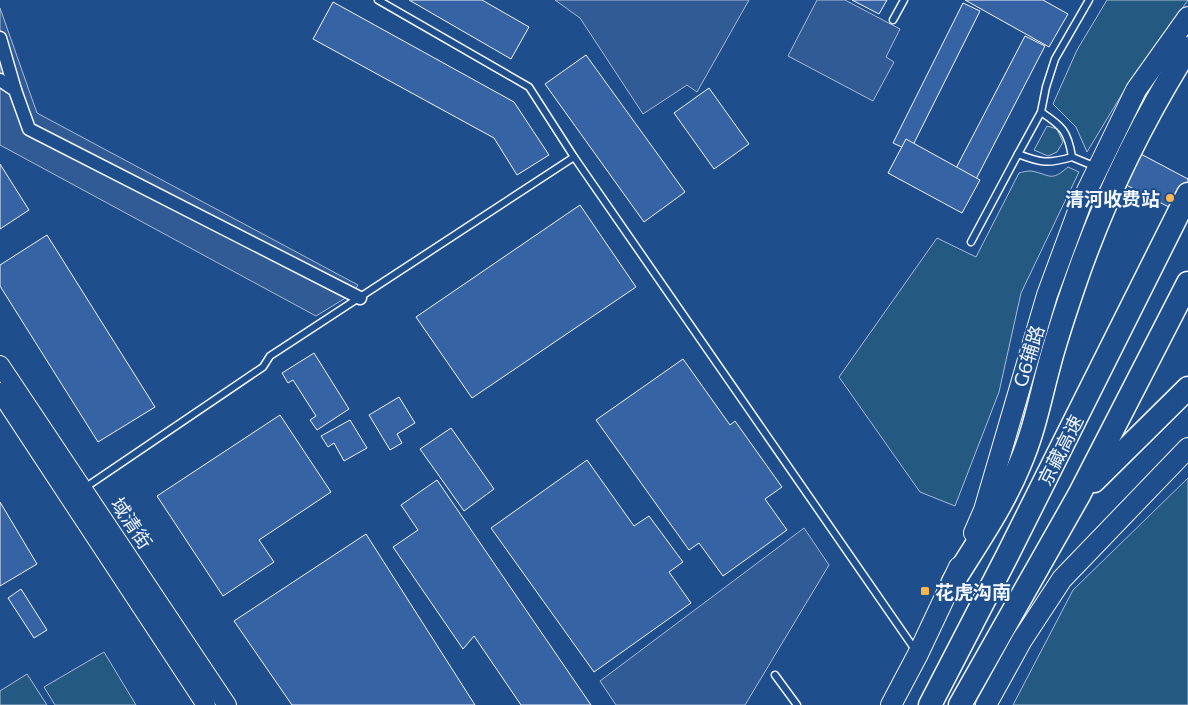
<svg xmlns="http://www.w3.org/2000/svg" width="1188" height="705" font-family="Commissioner,'Noto Sans SC',sans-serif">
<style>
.green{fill:#245a82;stroke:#a8bbd7}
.parking{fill:#305b95;stroke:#a8bbd7}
.building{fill:#3563a3;stroke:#f2f6ff}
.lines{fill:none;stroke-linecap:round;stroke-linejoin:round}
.lane-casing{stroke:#f2f6ff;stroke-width:9}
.street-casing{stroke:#f2f6ff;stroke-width:15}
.secondary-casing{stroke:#f2f6ff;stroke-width:20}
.primary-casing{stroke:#f2f6ff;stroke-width:22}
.highway-casing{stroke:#f2f6ff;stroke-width:25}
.lane{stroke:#1f4e8c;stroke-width:6}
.street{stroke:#1f4e8c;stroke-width:12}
.secondary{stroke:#1f4e8c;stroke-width:18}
.primary{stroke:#1f4e8c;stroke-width:20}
.highway{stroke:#1f4e8c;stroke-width:22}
.poi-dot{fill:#ffb74d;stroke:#1f4e8c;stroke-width:2}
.labels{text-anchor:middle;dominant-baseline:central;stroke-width:4;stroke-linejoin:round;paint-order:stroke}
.poi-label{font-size:19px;font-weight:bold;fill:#f2f6ff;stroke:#1f4e8c;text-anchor:end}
.street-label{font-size:19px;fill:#f2f6ff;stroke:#1f4e8c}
</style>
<rect width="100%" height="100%" fill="#1f4e8c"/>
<!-- green -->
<g class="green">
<polygon points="1107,0 1188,0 1125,89 1087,152 1076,127 1053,104 1077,50"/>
<polygon points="1047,126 1057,129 1063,142 1057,152 1048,156 1034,150"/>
<path d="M1068 167 1079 172 1021 293 999 392 955 506 920 492 839 377 937 238 976 257 1019 173C1022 172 1027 171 1031 171 1050 174 1050 183 1068 167Z"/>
<polygon points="1188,478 1188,705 1013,705 1073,590"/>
<polygon points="104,652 136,705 55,705 44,687"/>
<polygon points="27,674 47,705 0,705 0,691"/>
</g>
<!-- parking -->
<g class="parking">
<polygon points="555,0 749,0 697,92 687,85 643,114 580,18"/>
<polygon points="817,0 845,0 900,29 886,57 894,62 873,101 788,56"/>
<polygon points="0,8 37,113 358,285 352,294 316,316 0,145"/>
<polygon points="804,528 829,565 745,705 616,705 600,681"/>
</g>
<!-- building -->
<g class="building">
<polygon points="409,0 482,0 529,27 511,59"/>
<polygon points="852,0 887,0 879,14"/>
<polygon points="965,0 1043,0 1068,14 1049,47"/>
<polygon points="333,2 514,102 549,155 517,175 494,138 313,39"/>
<polygon points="963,3 980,11 910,151 893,143"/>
<polygon points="1025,36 1045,46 974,183 954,172"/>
<polygon points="586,55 685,192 644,222 545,84"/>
<polygon points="709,88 749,144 714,169 674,113"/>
<polygon points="906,139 980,180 962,213 888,173"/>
<polygon points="1120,143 1188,179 1188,217 1105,174"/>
<polygon points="0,164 29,210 0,229"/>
<polygon points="580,205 636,287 472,398 416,317"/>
<polygon points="47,235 155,407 98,442 0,286 0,265"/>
<polygon points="314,353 349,409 317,430 310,420 316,416 293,380 288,383 282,373"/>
<polygon points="683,359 730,425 735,421 782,487 765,499 787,530 723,576 699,543 689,550 596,420"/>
<polygon points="399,397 415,423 397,434 402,443 390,450 369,415"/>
<polygon points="280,415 331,492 259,540 274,562 223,596 157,496"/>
<polygon points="350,420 367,448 344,461 334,443 328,447 321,436"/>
<polygon points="451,428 494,489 464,511 420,449"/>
<polygon points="587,460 634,526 649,516 683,562 669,572 691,603 594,672 491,528"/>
<polygon points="437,480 591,705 521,705 474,636 463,649 393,547 418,530 401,505"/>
<polygon points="0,502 37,564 0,586"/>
<polygon points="366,534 475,705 292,705 234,621"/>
<polygon points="21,589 47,630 34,638 8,598"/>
</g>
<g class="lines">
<defs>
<g id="lane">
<polyline points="378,0 529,87 574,157"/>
<polyline points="893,20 904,0"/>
<polyline points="1041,112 1046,87 1055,59 1089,0"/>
<path d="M1072 157C1048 164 1041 163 1018 154L1041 112C1062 126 1068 131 1072 157L1096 167"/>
<polyline points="971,242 1018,154"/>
<polyline points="83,489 263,367 270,356 574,157 916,651"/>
<polyline points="775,675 797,705"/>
</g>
<g id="street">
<polyline points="0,38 15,90"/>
<polyline points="0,80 15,90 29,129 360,298"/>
</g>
<g id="secondary">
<polyline points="0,365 227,705"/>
<polyline points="0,392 206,705"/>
</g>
<g id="primary">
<polyline points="974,533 984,510 1047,295 1081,203 1136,90 1188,17"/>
<polyline points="891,705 918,654 959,567"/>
<polyline points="986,705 1022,640 1062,579 1188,448"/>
</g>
<g id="highway">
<polyline points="1094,481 1188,388"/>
<path d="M953 582C977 543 1003 506 1020 464 1034 432 1040 399 1049 366 1056 339 1065 313 1074 286 1102 204 1142 121 1188 48"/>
<polyline points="930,705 1007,556 1188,194"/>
<polyline points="960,705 1079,495 1188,283"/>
</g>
</defs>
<!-- lane casing -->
<use href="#lane" class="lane-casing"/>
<!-- street casing -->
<use href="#street" class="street-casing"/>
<!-- secondary casing -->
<use href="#secondary" class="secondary-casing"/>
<!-- primary casing -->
<use href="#primary" class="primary-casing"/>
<!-- highway casing -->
<use href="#highway" class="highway-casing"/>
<!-- lane -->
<use href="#lane" class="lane"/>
<!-- street -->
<use href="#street" class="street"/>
<!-- secondary -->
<use href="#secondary" class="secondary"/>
<!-- primary -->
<use href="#primary" class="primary"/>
<!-- highway -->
<use href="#highway" class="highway"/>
</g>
<!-- markers -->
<g class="poi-dot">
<circle cx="1170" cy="198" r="5"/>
<rect x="920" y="586" width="10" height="10" rx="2.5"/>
</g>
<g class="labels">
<!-- poi labels -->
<g class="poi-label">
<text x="1160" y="198">清河收费站</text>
<text x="935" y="591" text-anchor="start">花虎沟南</text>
</g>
<!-- street labels -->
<g class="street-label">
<text transform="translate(1028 356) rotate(-73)">G6辅路</text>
<text transform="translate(1060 450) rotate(-63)">京藏高速</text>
<text transform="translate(132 523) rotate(56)">域清街</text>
</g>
</g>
</svg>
